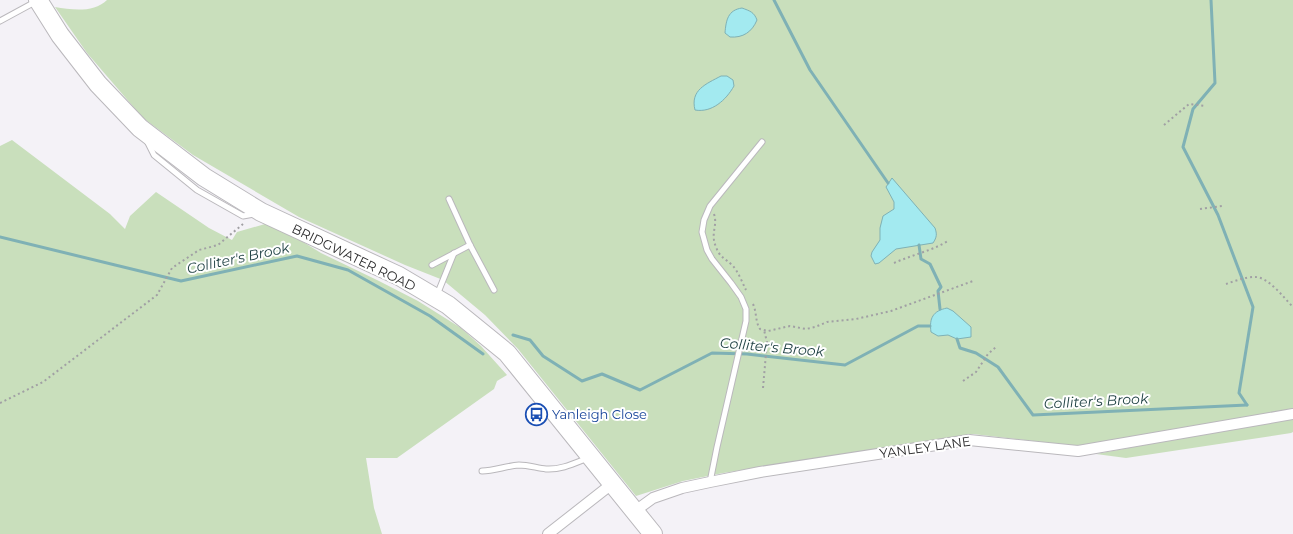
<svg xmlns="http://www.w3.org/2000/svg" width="1293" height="534" font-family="Montserrat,sans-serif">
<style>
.green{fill:#c9dfbc}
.water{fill:#a3eaf0;stroke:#7fb1b5}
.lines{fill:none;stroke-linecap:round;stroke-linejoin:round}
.stream{stroke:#7fb1b5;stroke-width:3}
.lane-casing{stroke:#bab8bc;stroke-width:7}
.street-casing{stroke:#bab8bc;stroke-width:12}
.highway-casing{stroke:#bab8bc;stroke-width:20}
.path{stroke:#a1a0a4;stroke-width:2;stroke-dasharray:2 3;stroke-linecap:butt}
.lane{stroke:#fff;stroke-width:5}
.street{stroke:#fff;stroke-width:10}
.highway{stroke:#fff;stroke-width:18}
.labels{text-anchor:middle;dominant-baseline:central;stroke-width:4;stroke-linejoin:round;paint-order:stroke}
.street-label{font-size:13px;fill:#2b2b2c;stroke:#fff}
.transit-label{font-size:13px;fill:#164399;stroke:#fff;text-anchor:start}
.water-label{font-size:14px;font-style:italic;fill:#1c3e41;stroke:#fff}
</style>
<rect width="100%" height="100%" fill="#f4f2f7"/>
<!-- green -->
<g class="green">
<path d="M107 0H1293V409L1077 446 973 434 723 473 683 481 636 496 518 349 485 315 443 280 405 265 299 217 193 155 143 118 87 53 55 7C72 10 94 13 107 0Z"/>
<polygon points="12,140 110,214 125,229 130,216 156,192 209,228 232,240 237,232 265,224 295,237 321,253 379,281 418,301 461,328 481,346 507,375 497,381 494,389 397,458 366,458 374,508 382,534 0,534 0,146"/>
<polygon points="1290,418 1293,418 1293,432 1291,433 1126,458 1096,454"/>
</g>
<!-- water -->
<g class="water">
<path d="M742 8C750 11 754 12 757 20 752 32 743 38 730 37L725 33C726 20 728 10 742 8Z"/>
<path d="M721 76H727L733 80 734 86C726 100 712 113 695 110 690 90 706 84 721 76Z"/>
<path d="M892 178 935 228C937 234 937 237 933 243L896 249 879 263 875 264 871 256 872 252 880 240V228L883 216 894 209V202L886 187Z"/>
<path d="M947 308 953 311 971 327V337L957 339 948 335 938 336 931 332C929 318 933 311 947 308Z"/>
</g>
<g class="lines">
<!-- stream -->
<g class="stream">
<polyline points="774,0 810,70 888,183"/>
<polyline points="1211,0 1215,83 1193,109 1183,147 1218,215 1253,307 1239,393 1247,405"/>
<polyline points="0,237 181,281 297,256 348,270 430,316 483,354"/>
<polyline points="919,245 921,259 930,264 941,287 938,291 940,309"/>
<polyline points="513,335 530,340 543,356 582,381 602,374 640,390 712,353 747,354 845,365 918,326 930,326"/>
<polyline points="957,339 960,348 976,353 998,367 1033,415 1247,405"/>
</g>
<defs>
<g id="lane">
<polyline points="0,21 35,2"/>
<polyline points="147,141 154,155 197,190 243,216 254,214"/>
<polyline points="449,199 470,245 494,290"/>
<polyline points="432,265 470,245"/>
<polyline points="437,295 454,253"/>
<path d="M482 471C494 471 506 466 519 465 528 465 537 468 546 469 561 470 575 463 588 458"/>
<polyline points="710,482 717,447 746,321 746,309 741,297 731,283 712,259 707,250 702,232 704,220 710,206 762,142"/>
</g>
<g id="street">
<polyline points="635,511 653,498 682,488 710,482 760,472 969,440 1078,451 1293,414"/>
<polyline points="548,534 613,483"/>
</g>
<polyline id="highway" points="38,0 60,35 98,84 140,128 204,177 261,212 399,276 448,305 507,353 653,534"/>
</defs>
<!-- lane casing -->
<use href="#lane" class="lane-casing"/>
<!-- street casing -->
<use href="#street" class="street-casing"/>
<!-- highway casing -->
<use href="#highway" class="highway-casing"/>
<!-- path -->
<g class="path">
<polyline points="1164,125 1189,104 1206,106"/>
<polyline points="1200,209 1222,206"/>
<path d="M714 214C718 226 710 233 716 247 720 258 725 258 732 265 738 271 742 282 746 290"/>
<path d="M894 263C912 255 931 251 948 241"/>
<path d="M1226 284C1235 281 1245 277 1254 277 1268 276 1284 298 1293 307"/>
<path d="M753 304C757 313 755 321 760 329L768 331 790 326 806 329 815 327 827 322 856 319 891 311 973 281"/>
<polyline points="963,381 976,372 988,354 996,347"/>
<polyline points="763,388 767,342 764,330"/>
<polyline points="0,403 43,382 157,295 172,268 199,250 218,245 243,224"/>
</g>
<!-- lane -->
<use href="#lane" class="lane"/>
<!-- street -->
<use href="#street" class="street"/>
<!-- highway -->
<use href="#highway" class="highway"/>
</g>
<!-- icons -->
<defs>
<symbol id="bus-ring" viewBox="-11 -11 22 22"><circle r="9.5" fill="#fff" stroke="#1a4fb4" stroke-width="1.5"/><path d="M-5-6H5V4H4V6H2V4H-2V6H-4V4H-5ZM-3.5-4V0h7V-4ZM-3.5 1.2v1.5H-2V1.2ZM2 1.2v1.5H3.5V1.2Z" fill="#1a4fb4"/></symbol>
</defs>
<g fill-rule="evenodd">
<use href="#bus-ring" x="524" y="402" width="25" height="25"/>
</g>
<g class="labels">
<!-- street labels -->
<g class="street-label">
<text transform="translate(354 257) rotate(26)">BRIDGWATER ROAD</text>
<text transform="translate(925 447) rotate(-8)">YANLEY LANE</text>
</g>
<!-- transit labels -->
<g class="transit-label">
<text x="552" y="414">Yanleigh Close</text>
</g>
<!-- water labels -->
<g class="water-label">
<text transform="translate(238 258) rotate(-12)">Colliter's Brook</text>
<text transform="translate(772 347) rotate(5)">Colliter's Brook</text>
<text transform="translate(1096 401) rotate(-3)">Colliter's Brook</text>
</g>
</g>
</svg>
